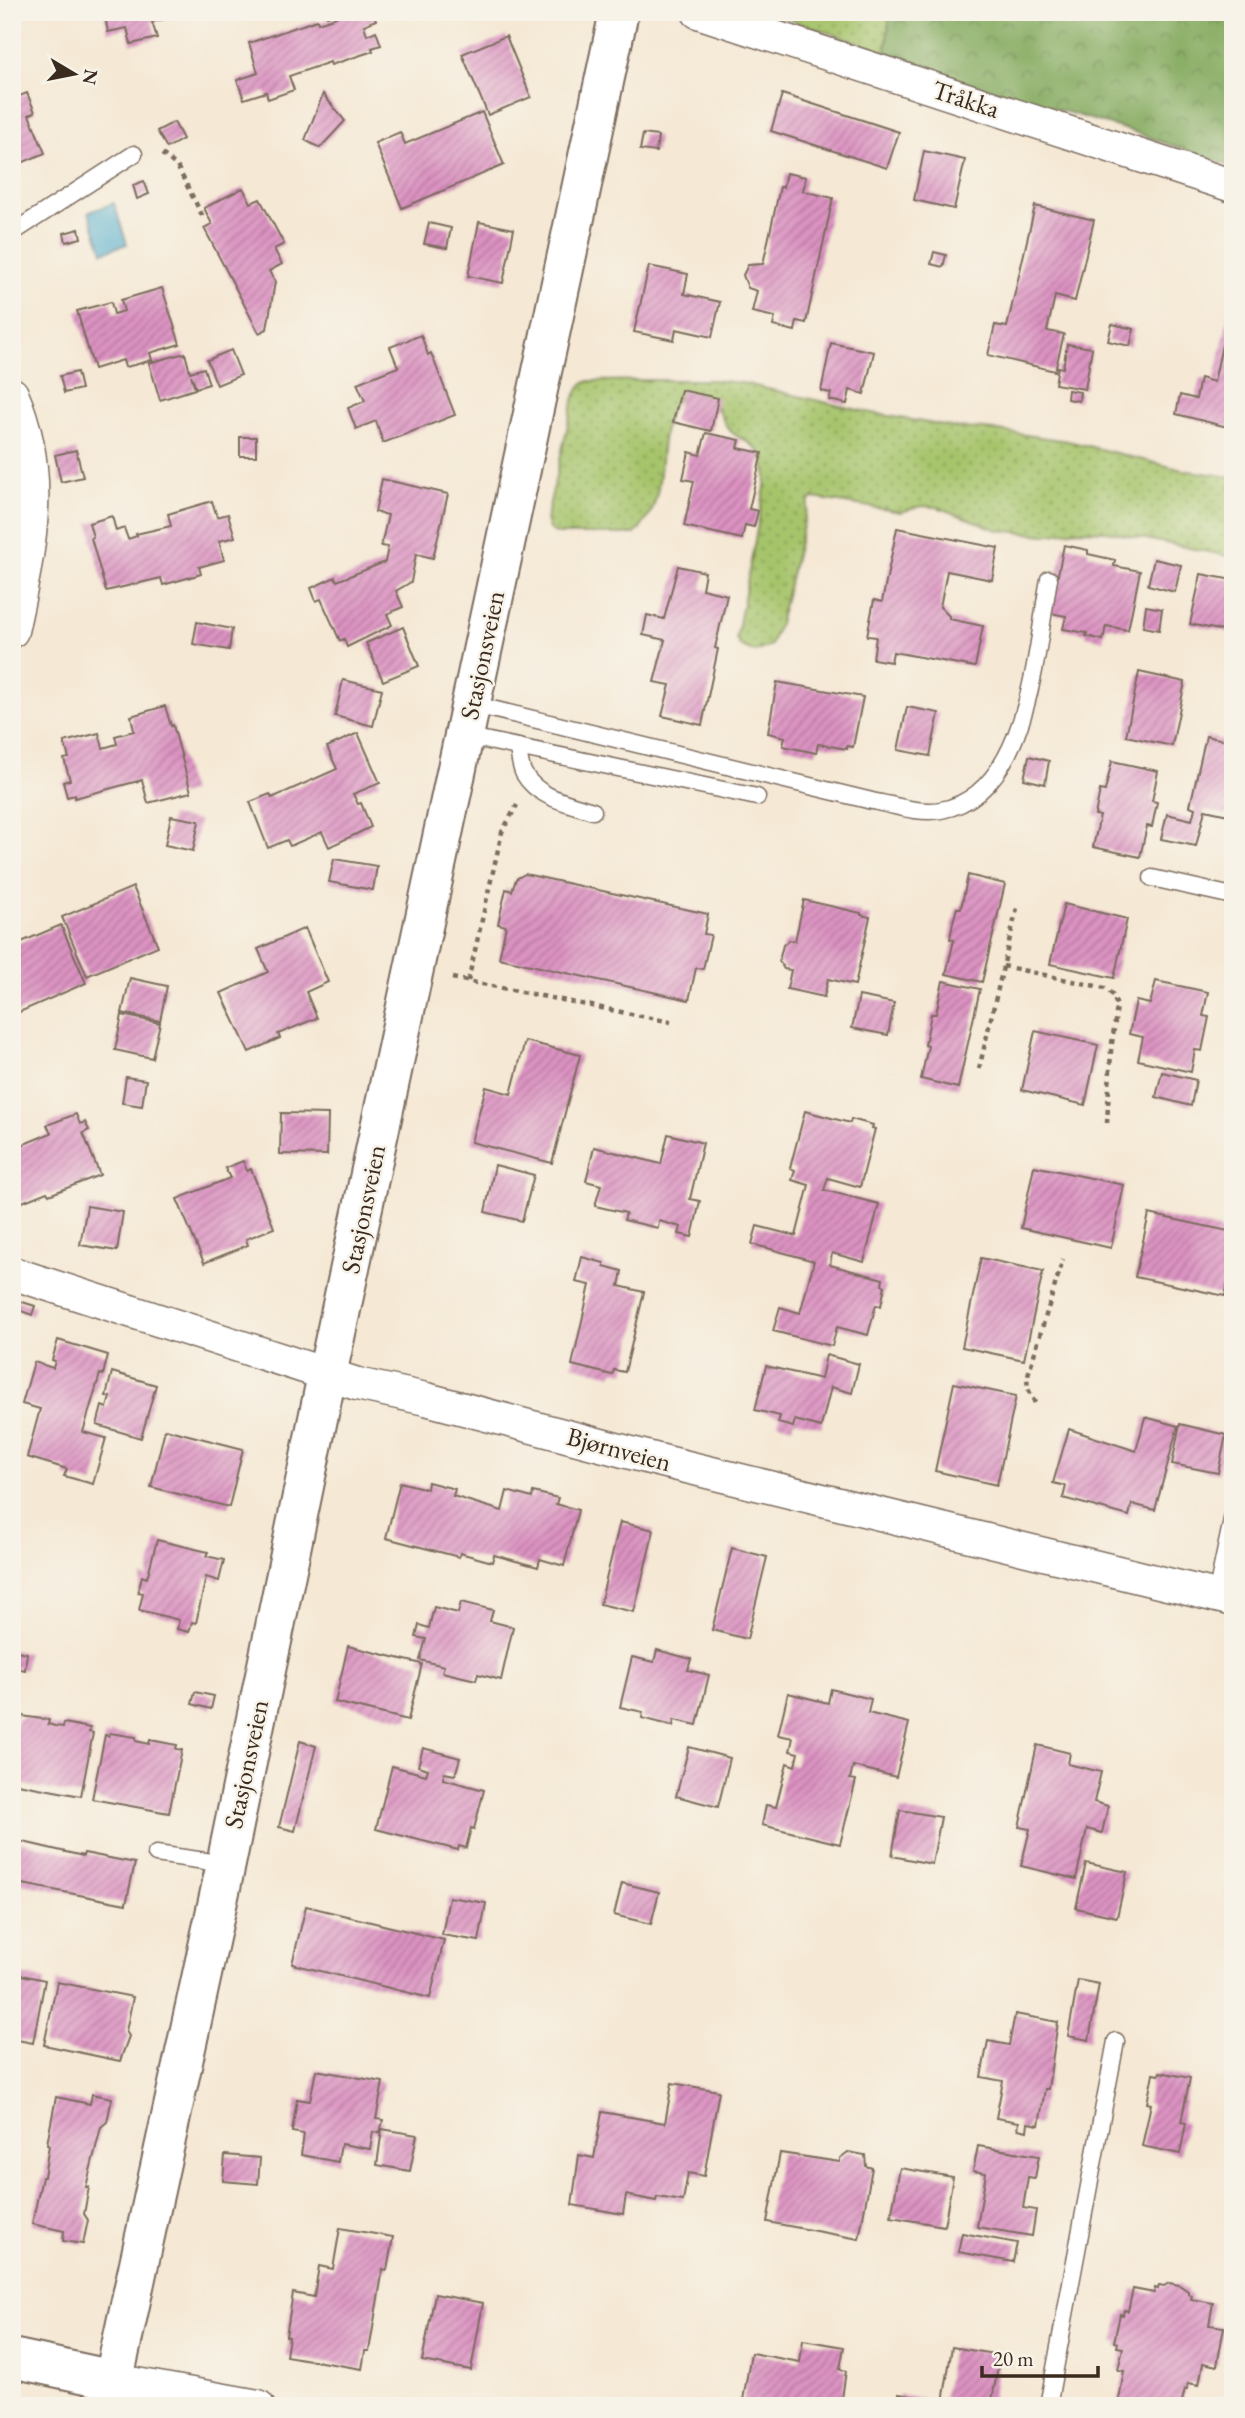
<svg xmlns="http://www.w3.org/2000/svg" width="1245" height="2418" font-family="'EB Garamond',serif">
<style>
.grass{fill:url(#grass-dots);stroke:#707744;stroke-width:2}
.forest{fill:url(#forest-crowns);stroke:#606a3e;stroke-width:2}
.water{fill:#4eaacc;stroke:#446a75;stroke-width:2}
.building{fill:url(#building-hatch)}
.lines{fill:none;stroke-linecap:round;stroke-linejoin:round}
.service-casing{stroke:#7c6c5e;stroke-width:19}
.minor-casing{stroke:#7c6c5e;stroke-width:35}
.tertiary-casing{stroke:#7c6c5e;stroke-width:42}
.path{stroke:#7c6c5e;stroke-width:4.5;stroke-dasharray:5 5;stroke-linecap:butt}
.service{stroke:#fff;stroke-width:16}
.minor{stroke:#fff;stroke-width:32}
.tertiary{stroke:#fff;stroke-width:38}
.labels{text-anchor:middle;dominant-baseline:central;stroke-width:5;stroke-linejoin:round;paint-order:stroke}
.street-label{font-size:26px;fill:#3b2a1e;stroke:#f7f3e8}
</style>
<defs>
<pattern id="grass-dots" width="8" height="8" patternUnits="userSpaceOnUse" patternTransform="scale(1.75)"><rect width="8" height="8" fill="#a6c46b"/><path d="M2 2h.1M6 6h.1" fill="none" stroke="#889f57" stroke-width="1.8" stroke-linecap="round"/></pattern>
<pattern id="forest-crowns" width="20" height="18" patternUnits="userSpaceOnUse" patternTransform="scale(1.75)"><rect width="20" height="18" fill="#84aa5f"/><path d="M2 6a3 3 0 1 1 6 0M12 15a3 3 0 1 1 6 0" fill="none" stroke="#6d8b4e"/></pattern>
<pattern id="building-hatch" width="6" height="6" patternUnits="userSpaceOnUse" patternTransform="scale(1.75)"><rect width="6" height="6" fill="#dc93c2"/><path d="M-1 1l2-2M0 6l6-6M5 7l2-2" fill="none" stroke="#b4789d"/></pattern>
</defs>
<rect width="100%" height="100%" fill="#f7f3e8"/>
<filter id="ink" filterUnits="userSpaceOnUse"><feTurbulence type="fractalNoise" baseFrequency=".0143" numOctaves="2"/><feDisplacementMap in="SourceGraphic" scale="14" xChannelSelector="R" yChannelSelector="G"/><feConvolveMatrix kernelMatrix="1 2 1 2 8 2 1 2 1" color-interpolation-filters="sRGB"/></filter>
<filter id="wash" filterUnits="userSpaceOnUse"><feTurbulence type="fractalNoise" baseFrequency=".00686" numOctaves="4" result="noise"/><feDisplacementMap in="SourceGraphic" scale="28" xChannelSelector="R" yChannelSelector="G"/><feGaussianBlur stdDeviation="1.57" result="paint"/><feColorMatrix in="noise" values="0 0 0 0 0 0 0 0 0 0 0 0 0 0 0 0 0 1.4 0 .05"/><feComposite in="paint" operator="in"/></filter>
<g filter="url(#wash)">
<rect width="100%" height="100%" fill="#f5e8d4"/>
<!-- grass -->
<g class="grass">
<polygon points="768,12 890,12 886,52"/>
<path d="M654 380H712L742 383 867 412 956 428 984 429 1068 441 1183 470 1233 477V557L1107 531 1077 530 1045 535 998 530 937 507 921 506 901 512 814 498 809 501 779 624 771 645 755 652 741 646 736 640 766 482C766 455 761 448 737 436 720 427 722 403 704 396 659 377 663 457 659 481 658 491 655 503 651 512 648 520 640 527 635 534H557L549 529 546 520 574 398 581 385 589 381Z"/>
</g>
<!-- forest -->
<polygon class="forest" points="890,12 1233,12 1233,167 1131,131 965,82 886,52"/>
<!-- water -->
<polygon class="water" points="114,203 127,244 103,252 89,212"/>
<g id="blocks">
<!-- building -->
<g class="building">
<polygon points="104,12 172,12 173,17 152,22 157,38 131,44 127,28 108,32"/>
<polygon points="325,12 373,12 376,20 364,25 367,35 376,31 381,45 372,48 373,51 331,65 330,62 289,76 294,90 268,99 266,92 244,99 237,80 258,73 249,43 317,20 318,23 336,17 335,13 327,16"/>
<polygon points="506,36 531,97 488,115 462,54"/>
<polygon points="27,93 35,112 29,115 45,153 12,167 12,99"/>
<polygon points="323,94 345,121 320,148 305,140"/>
<polygon points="782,94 899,132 887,168 771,131"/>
<polygon points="482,112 504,165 402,208 375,143 400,132 405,144"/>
<polygon points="174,122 183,139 167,148 157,131"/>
<polygon points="643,134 658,136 656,152 640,150"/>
<polygon points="924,151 965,160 954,209 914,200"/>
<polygon points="786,173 806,177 803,191 833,198 806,323 797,321 795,331 773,326 775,317 752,312 757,291 748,288 743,275 748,265 763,264 780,187 783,187"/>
<polygon points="144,181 149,194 137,199 133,185"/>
<polygon points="243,188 251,203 260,199 284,244 274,249 282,264 269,271 275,282 267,329 259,333 204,228 212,224 204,208"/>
<polygon points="1035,206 1094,220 1075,301 1055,296 1047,331 1064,334 1055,371 988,355 995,325 1007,327"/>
<polygon points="479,222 514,229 503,283 468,276"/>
<polygon points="429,223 451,228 447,248 424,244"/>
<polygon points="79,229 81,238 66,242 64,233"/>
<polygon points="934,252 946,255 943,267 931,264"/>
<polygon points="649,266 688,274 684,294 720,302 712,337 676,329 674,340 634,332"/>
<polygon points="162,288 180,344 150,353 152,360 134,365 125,367 123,360 94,369 77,311 111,302 114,314 124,311 121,300"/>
<polygon points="1229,313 1233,314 1233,426 1231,428 1176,414 1180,395 1196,399 1200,378 1214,382"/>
<polygon points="1112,324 1134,329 1130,346 1108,341"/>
<polygon points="421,335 428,355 431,353 455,415 383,443 376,421 356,429 348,408 365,401 357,383 398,367 390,347"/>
<polygon points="831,343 874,352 864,394 850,390 847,404 829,400 831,393 821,391"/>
<polygon points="1067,344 1092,348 1085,389 1055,384 1058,367 1063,368"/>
<polygon points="231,350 241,375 217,385 207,360"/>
<polygon points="185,353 190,372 204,368 209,384 196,388 191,375 195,389 160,400 149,363"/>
<polygon points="77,372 81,389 64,393 60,376"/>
<polygon points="681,390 718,398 711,431 673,422"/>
<polygon points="1068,390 1080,392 1079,401 1067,399"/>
<polygon points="706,433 740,440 738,448 762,453 749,509 758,511 754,527 745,525 742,539 684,526 694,481 683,479 689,452 700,455"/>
<rect x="240" y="437" width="16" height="19"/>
<polygon points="76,450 83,477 61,482 55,455"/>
<polygon points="382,479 448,494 433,558 416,554 411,582 396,591 403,607 387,614 392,625 347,647 344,639 340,641 321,599 316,601 311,588 335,577 337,581 385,562 388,547 381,546 388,515 375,512"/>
<polygon points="212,501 217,517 228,514 235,537 219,541 224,560 199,567 201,574 163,585 161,578 106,591 91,538 93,537 89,523 112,516 116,531 124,528 128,539 137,536 136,534 171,526 168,514"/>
<polygon points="897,528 998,548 992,580 947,571 940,607 949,616 949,619 983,626 975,667 893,652 891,662 873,659 876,637 867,636 874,600 882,602"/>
<polygon points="1064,545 1088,550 1088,554 1115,560 1114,566 1140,571 1128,630 1106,626 1103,640 1086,636 1087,633 1063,629 1066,616 1050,613"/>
<polygon points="1154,559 1181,565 1175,592 1148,585"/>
<polygon points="678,566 705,572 702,589 727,595 715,648 718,649 702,725 662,716 670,685 654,682 665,640 643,635 647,615 664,619"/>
<polygon points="1201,574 1233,580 1233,633 1190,624"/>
<polygon points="1146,606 1162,609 1159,630 1143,627"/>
<polygon points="197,622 232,629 229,650 193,644"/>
<polygon points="403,627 419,666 383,681 366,643"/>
<polygon points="1139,672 1185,682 1172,746 1126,736"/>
<polygon points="343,680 382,689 373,726 335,716"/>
<polygon points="777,682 863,697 853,747 847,746 847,749 818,744 816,753 783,746 785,737 768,733"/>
<polygon points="165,706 171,726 173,725 191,792 148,803 142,780 75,798 75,795 67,797 63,782 70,780 64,759 69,758 64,742 99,733 103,748 117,744 115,736 134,731 131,716"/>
<polygon points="907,707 939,713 930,756 898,750"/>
<polygon points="358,733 380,783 353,794 358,804 361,803 371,827 329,847 322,832 290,846 287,840 268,848 250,802 270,794 272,798 337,769 327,747"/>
<polygon points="1206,736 1233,742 1233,816 1205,810 1196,846 1161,839 1167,814 1192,820 1195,808 1190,806"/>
<polygon points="1029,756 1049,761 1045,784 1024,779"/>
<polygon points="1112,761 1158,771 1152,801 1157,802 1152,827 1147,826 1140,857 1093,847 1100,816 1095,815 1100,790 1105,791"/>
<polygon points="171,816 199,821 193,851 165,845"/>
<polygon points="334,859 377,866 373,890 329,882"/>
<polygon points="525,874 708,914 704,934 711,935 703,969 696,968 689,1000 499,958 506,926 498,924 506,889 512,891 516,879"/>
<polygon points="968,875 1005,884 982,982 946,974 954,940 950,939 953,922 957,908 961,908"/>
<polygon points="133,887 158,946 87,976 62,917"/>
<polygon points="804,900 861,913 861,915 870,917 855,985 828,979 824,997 787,989 791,970 784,969 779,961 783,945 789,940 795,941"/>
<polygon points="1064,904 1127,919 1114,978 1050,964"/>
<polygon points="61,925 86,983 15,1014 12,1006 12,946"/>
<polygon points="305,928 328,982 306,992 317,1018 278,1034 280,1038 249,1052 221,993 268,972 258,949"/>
<polygon points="130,978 167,986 160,1021 122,1013"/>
<polygon points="943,981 980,989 958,1088 921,1079 928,1046 925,1045 931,1014 936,1014"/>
<polygon points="1156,981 1208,992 1203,1016 1209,1017 1202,1051 1195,1050 1191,1072 1138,1060 1143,1037 1129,1034 1136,1001 1150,1004"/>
<polygon points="859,996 894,1003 888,1035 852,1028"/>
<polygon points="122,1015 160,1023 152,1058 115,1050"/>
<polygon points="1035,1031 1098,1045 1085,1105 1022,1090"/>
<polygon points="525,1041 580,1055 552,1163 471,1142 486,1087 511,1094"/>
<polygon points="1162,1072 1196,1080 1191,1106 1156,1097"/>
<polygon points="126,1077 146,1080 142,1106 122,1103"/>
<polygon points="805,1111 850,1123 851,1119 873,1125 872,1128 875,1129 860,1187 828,1178 824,1190 879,1204 864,1262 832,1253 830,1265 883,1279 882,1285 885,1286 881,1306 876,1305 868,1335 837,1327 832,1346 773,1331 780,1307 800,1313 814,1261 752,1244 757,1226 796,1236 809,1185 792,1180 795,1170 790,1168"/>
<polygon points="281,1113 328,1114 327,1155 280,1154"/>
<polygon points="76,1114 80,1124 85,1122 89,1130 83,1133 100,1175 49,1195 47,1192 20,1203 17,1196 14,1197 12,1193 12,1149 51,1133 47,1125"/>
<polygon points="668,1134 703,1143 690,1199 700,1201 692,1237 679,1234 681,1227 659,1221 658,1228 624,1220 626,1213 595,1206 601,1185 586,1181 594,1147 661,1164"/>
<polygon points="243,1161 247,1171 251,1169 274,1228 246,1239 248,1245 204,1263 177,1199 230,1178 225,1168"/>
<polygon points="495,1165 534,1175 522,1221 485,1212"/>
<polygon points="1034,1166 1124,1185 1111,1248 1021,1228"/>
<polygon points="87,1206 123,1212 117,1251 80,1245"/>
<polygon points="1149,1214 1233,1232 1233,1260 1225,1296 1135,1277"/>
<polygon points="582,1257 604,1263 604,1266 622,1271 619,1286 644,1292 625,1372 614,1370 612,1375 572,1365 590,1285 576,1282"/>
<polygon points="981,1258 1043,1271 1024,1360 962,1347"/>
<polygon points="16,1300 35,1306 32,1315 13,1308"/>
<polygon points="58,1340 108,1355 103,1375 100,1374 83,1432 106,1438 93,1484 64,1476 67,1469 27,1457 40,1409 22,1404 34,1362 53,1368 55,1361 52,1360"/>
<polygon points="826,1355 859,1364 852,1393 831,1387 821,1427 795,1420 793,1427 778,1423 780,1416 755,1410 766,1366 821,1379"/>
<polygon points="112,1372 156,1385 141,1438 97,1425 102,1406 107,1408 110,1397 106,1396"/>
<polygon points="954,1383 1016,1396 997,1485 935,1471"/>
<polygon points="1145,1417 1178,1426 1155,1510 1132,1504 1129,1516 1063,1498 1066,1486 1053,1483 1069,1429 1136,1451"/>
<polygon points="1180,1424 1226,1435 1218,1473 1172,1464"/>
<polygon points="165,1429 243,1449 229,1507 151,1487"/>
<polygon points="400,1482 427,1489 428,1482 455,1489 453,1496 502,1511 507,1491 532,1498 533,1492 558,1498 556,1504 578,1510 564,1566 540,1559 538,1567 494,1555 492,1562 460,1553 459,1557 386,1538"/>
<polygon points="620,1522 654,1530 634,1612 600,1604"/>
<polygon points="157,1540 208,1552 206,1556 224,1560 219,1581 206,1577 196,1623 192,1622 189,1632 177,1629 179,1620 139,1610 143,1593 138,1592 142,1576 147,1578"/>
<polygon points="732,1548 767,1557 747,1639 712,1630"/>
<polygon points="461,1602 493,1610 490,1621 513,1627 501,1680 478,1674 476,1680 442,1672 444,1666 420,1660 426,1639 416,1637 419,1625 429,1628 434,1607 458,1613"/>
<polygon points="348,1646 422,1664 408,1720 335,1702"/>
<polygon points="12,1650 27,1653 25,1670 12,1667"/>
<polygon points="657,1650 691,1659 688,1670 709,1675 697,1725 674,1720 673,1726 642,1718 643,1712 620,1707 632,1657 654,1662"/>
<polygon points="831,1689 871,1699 868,1713 909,1723 896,1777 853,1766 850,1779 856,1780 840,1844 762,1825 766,1805 776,1807 787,1763 795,1766 798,1753 790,1751 793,1738 778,1735 788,1693 828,1703"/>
<polygon points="195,1692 214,1696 211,1709 192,1704"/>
<polygon points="22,1716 49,1720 48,1724 55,1726 63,1727 64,1723 90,1728 89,1732 93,1733 81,1796 12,1783 12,1744 17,1718 22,1719"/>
<polygon points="110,1733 136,1737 136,1741 149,1744 150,1740 177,1745 176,1749 182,1750 169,1813 92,1799 105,1735 109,1736"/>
<polygon points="300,1741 316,1746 295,1831 279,1827"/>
<polygon points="1037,1745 1070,1753 1068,1764 1101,1772 1094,1802 1108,1806 1102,1833 1087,1829 1076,1879 1021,1866 1030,1829 1019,1827"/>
<polygon points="689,1747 730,1758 718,1807 676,1796"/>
<polygon points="423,1748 460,1758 455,1775 444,1773 443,1779 484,1790 474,1829 471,1828 466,1848 459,1846 458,1850 376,1829 392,1766 426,1775 428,1769 418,1766"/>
<polygon points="900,1810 941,1817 932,1864 892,1856"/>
<polygon points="19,1841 83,1856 84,1853 135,1863 126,1904 12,1882"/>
<polygon points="1086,1863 1127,1872 1117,1917 1076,1908"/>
<polygon points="1232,1874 1233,1874 1233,1897 1226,1895"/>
<polygon points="622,1883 659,1892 651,1924 614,1915"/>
<polygon points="449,1897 486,1903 479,1941 442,1935"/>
<polygon points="306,1906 444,1940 430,1998 292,1964"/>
<polygon points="12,1973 45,1980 33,2043 12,2039"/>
<polygon points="1078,1980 1099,1984 1089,2040 1068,2036"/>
<polygon points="57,1982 133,1997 126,2031 129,2036 120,2061 44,2045"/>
<polygon points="1015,2014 1058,2022 1048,2089 1045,2089 1039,2125 1028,2123 1027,2131 1018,2129 1019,2122 996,2118 1003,2081 981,2077 988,2041 1009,2045"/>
<polygon points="316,2070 383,2082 376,2119 383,2120 380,2133 373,2132 370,2149 341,2144 338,2162 301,2155 304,2134 292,2132 297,2099 310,2101"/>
<polygon points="1160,2072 1190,2078 1181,2122 1186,2123 1180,2154 1142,2146 1151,2104 1147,2103 1153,2074 1159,2075"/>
<polygon points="672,2083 719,2091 704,2176 688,2173 683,2201 657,2197 656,2201 626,2195 623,2214 572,2205 579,2155 594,2158 602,2112 665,2123"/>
<polygon points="92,2094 112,2098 107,2122 101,2127 86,2187 89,2187 84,2214 88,2220 83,2244 63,2241 64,2231 32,2224 42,2177 44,2177 49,2145 47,2144 56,2097 90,2104"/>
<polygon points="382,2129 417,2135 410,2171 377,2165"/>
<polygon points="978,2146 1039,2156 1035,2178 1028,2177 1023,2208 1036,2210 1032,2236 977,2227 986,2173 973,2171"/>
<polygon points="848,2152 865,2155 866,2166 872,2168 859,2239 767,2222 780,2153 840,2162 840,2158"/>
<polygon points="225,2155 260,2158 258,2184 223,2181"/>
<polygon points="900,2168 953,2177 944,2226 891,2217"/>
<polygon points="340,2228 393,2237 387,2270 383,2269 369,2351 365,2351 362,2369 286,2356 289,2337 286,2336 293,2293 314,2297 319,2266 333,2269"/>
<polygon points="962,2233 1017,2243 1013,2262 958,2252"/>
<polygon points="1169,2283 1179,2285 1188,2291 1188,2294 1192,2295 1191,2299 1213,2303 1209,2325 1224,2327 1217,2366 1203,2363 1199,2385 1188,2383 1187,2389 1185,2389 1182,2401 1186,2401 1185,2406 1118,2406 1124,2371 1118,2370 1123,2348 1117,2347 1118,2343 1114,2342 1120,2314 1123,2315 1124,2310 1128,2311 1133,2289 1154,2293 1155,2288 1158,2289 1159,2285 1164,2286"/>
<polygon points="435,2294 483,2303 471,2370 422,2361"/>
<polygon points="803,2340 844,2347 840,2369 846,2371 841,2406 742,2406 751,2353 800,2362"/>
<polygon points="952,2347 1000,2355 991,2406 897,2406 899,2394 943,2402"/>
</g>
</g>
</g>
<g filter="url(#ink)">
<use href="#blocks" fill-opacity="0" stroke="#7c6c5e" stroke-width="2"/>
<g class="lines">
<defs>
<g id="service">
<polyline points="12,233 134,154"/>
<path d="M471 704 872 801C894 805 918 814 941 810 1029 794 1036 649 1049 579"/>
<polyline points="465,736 757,797"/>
<path d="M518 747C519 755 520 767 524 774 538 798 568 803 593 811"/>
<polyline points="1152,878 1233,896"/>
<polyline points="1216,1596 1233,1515"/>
<polyline points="156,1854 226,1864"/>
<polyline points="1048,2406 1116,2041"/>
</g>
<g id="minor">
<polyline points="698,12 1233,186"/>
<path d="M12 394C47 474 30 549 12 631"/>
<polyline points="12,1273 357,1384 426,1399 654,1459 1233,1600"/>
<polyline points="114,2380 258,2406"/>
</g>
<g id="tertiary">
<polyline points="12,2358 114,2380"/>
<polyline points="108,2406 226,1864 327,1375 619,12"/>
</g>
</defs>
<!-- service casing -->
<use href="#service" class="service-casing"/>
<!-- minor casing -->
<use href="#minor" class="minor-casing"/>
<!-- tertiary casing -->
<use href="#tertiary" class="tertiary-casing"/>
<!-- path -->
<g class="path">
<polyline points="162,154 177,166 204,219"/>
<polyline points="1003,966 1105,988 1113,995 1117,1006 1111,1051 1107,1123"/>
<polyline points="452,978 671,1022"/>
<polyline points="468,981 502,832 517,805"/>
<polyline points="979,1069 1017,908"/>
<polyline points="1035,1403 1028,1389 1027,1378 1063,1259"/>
</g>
<!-- service -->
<use href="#service" class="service"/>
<!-- minor -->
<use href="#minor" class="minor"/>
<!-- tertiary -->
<use href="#tertiary" class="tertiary"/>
</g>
</g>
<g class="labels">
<!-- street labels -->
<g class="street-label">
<text transform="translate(966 99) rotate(18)">Tråkka</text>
<text transform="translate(482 655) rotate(-78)">Stasjonsveien</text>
<text transform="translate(363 1209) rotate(-78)">Stasjonsveien</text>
<text transform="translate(619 1449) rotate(15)">Bjørnveien</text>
<text transform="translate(246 1764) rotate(-78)">Stasjonsveien</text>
</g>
</g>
<!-- margin -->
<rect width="1245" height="2418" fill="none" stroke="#f7f3e8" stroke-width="42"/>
<!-- north arrow -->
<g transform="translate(74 74) rotate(100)" stroke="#f7f3e8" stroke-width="5" paint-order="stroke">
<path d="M0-5L12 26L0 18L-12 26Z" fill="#3b2a1e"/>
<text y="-10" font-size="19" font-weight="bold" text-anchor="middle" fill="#3b2a1e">N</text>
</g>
<!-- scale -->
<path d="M982 2366v10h116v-10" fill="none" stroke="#3b2a1e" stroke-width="3.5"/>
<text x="993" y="2366" font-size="21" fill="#3b2a1e" stroke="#f7f3e8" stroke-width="5" paint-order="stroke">20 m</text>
</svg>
